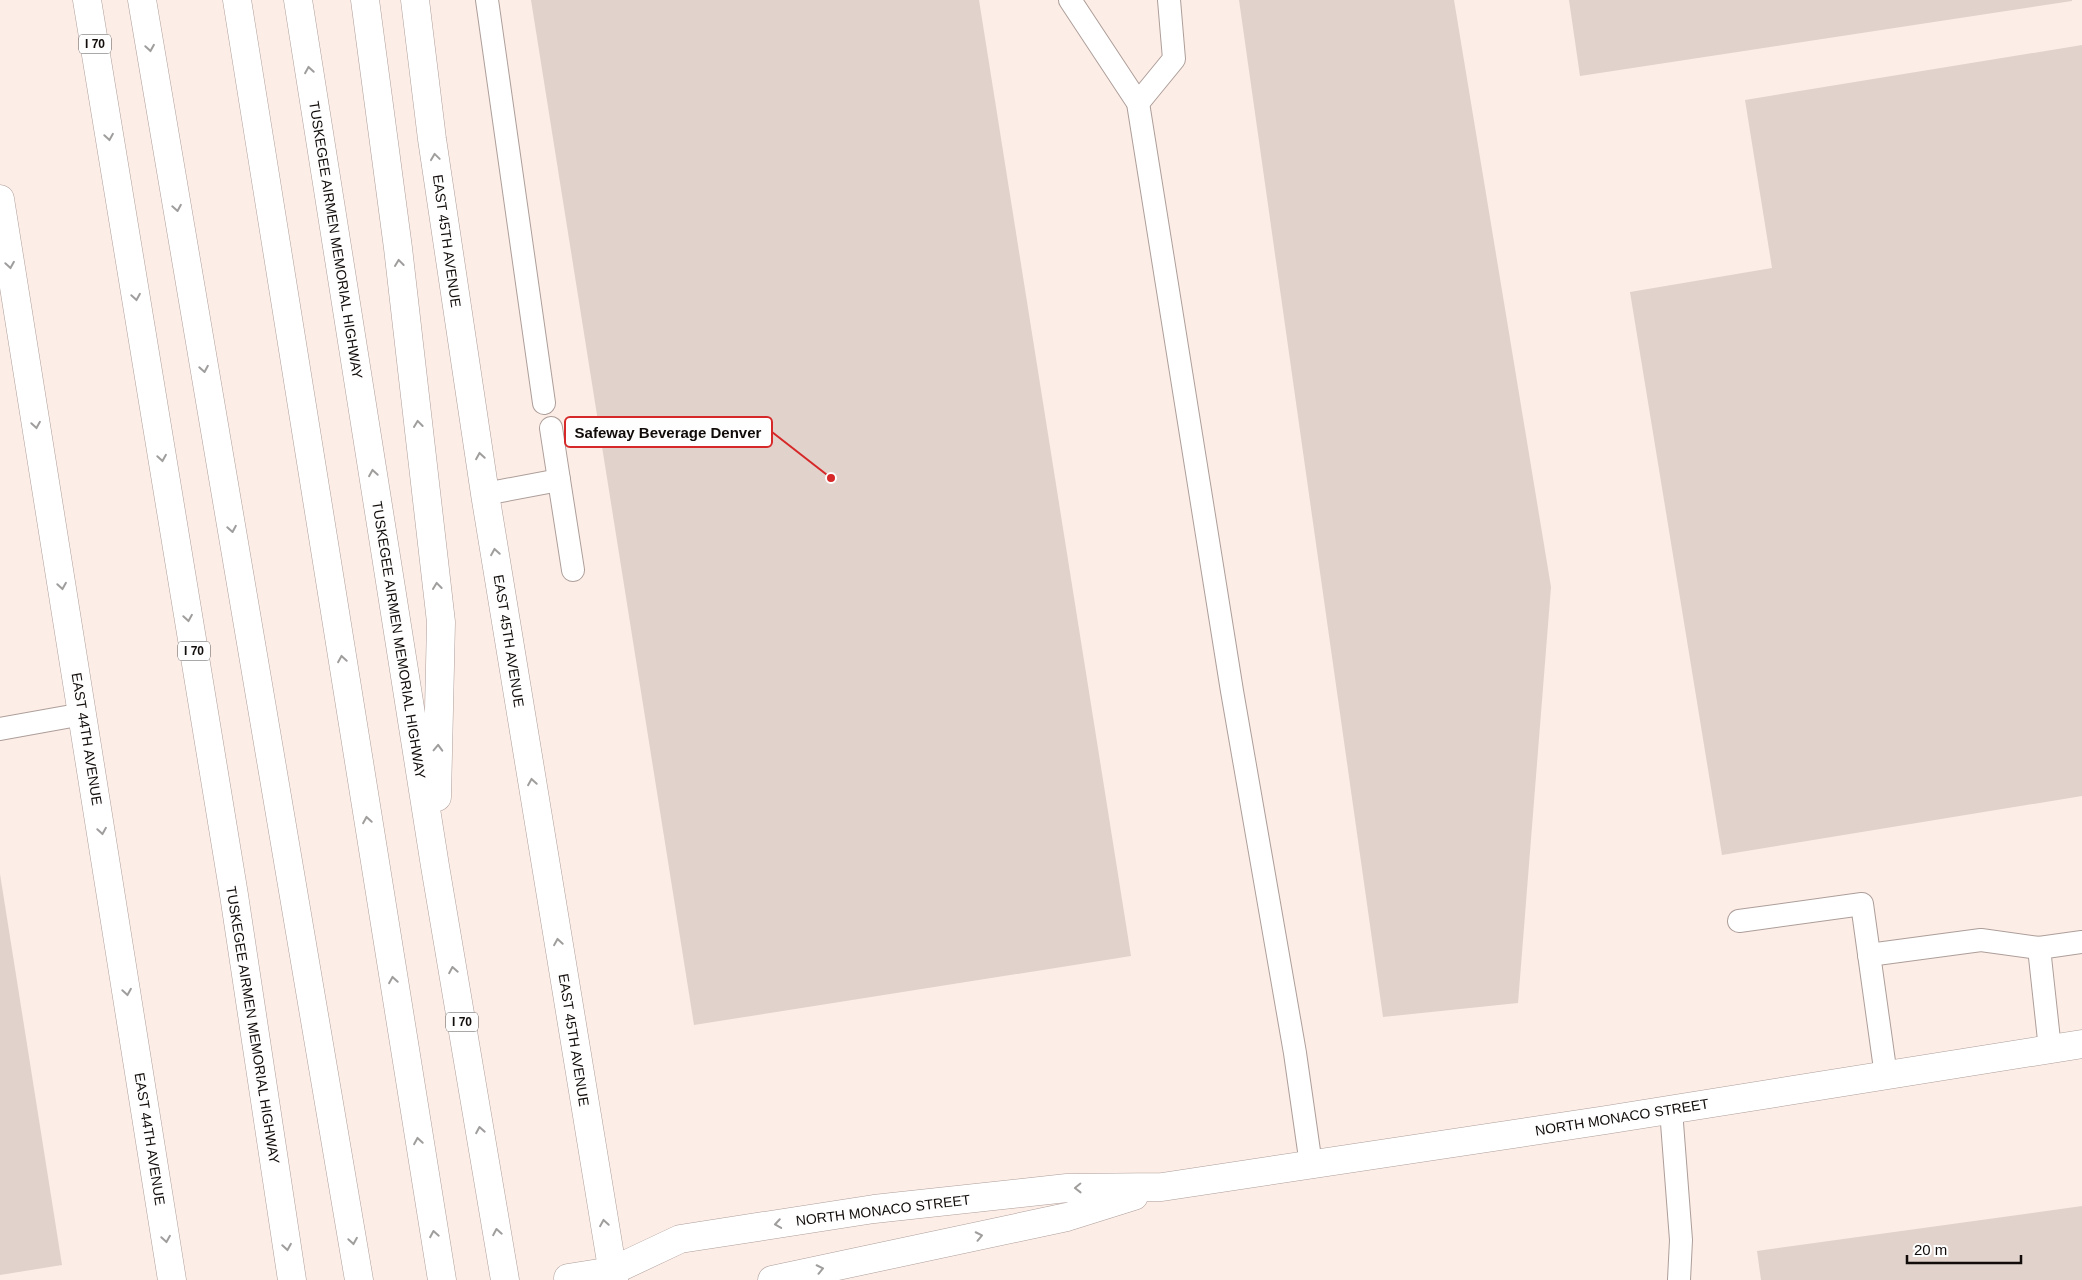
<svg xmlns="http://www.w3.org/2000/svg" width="2082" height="1280" font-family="Helvetica,sans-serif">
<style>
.building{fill:#e1d2cc}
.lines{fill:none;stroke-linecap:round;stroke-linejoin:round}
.service-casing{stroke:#ad9e99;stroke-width:24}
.minor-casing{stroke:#ad9e99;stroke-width:29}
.tertiary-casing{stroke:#ad9e99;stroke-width:29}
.secondary-casing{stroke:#ad9e99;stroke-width:29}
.motorway-casing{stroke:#ad9e99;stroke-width:29}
.service{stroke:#fff;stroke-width:22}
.minor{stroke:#fff;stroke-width:28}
.tertiary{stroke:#fff;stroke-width:28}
.secondary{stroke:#fff;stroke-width:28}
.motorway{stroke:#fff;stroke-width:28}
.oneway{stroke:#a09e9d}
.labels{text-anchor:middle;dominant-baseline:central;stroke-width:5;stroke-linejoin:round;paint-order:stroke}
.shield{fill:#fefefe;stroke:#585553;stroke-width:1}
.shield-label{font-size:12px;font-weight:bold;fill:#110c0a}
.street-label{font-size:14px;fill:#110c0a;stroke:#fefefe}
.leader{fill:none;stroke:#d62828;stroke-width:2}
.callout-dot{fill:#d62828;stroke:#fefefe;stroke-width:2}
.callout{fill:#fefefe;stroke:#d62828;stroke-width:2}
.callout-label{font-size:15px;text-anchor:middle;font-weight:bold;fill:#110c0a}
</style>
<rect width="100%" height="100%" fill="#fdede7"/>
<!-- building -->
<g class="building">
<polygon points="531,0 979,0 1131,956 694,1025"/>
<polygon points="1239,0 1454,0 1551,587 1518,1003 1383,1017"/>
<polygon points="1569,0 2072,0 2072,1 1580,76"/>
<polygon points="2082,45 2082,796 1722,855 1630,292 1772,268 1745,100"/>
<polygon points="0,874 62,1265 0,1275"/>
<polygon points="2082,1206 2082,1280 1761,1280 1757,1251"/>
</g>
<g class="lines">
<defs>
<g id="service">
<polyline points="487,0 544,403"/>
<polyline points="1070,0 1138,103 1232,691 1295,1053 1311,1165"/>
<polyline points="1138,103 1174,59 1169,0"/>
<polyline points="559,480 573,570"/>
<polyline points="485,494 559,480 551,428"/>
<polyline points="0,729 83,714"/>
<polyline points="1739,921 1862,904 1886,1076"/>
<polyline points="1869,955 1981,940 2039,948"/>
<polyline points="2050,1049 2039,948 2082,942"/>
<polyline points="1671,1110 1681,1240 1679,1280"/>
</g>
<g id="minor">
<polyline points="612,1271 680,1239 874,1209 1067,1188 1162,1187 1606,1120 2082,1044"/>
<polyline points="772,1280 1067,1217 1134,1196"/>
</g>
<polyline id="tertiary" points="568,1278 612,1271"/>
<g id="secondary">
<polyline points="415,0 432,139 485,494 614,1280"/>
<polyline points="0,199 172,1280"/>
</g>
<g id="motorway">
<polyline points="87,0 234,895 292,1280"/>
<polyline points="142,0 359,1280"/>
<polyline points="237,0 442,1280"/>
<polyline points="298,0 435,866 505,1280"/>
<polyline points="365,0 398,248 441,622 437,797"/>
</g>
</defs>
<!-- service casing -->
<use href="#service" class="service-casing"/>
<!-- minor casing -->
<use href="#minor" class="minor-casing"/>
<!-- tertiary casing -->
<use href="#tertiary" class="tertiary-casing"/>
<!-- secondary casing -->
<use href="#secondary" class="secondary-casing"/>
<!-- motorway casing -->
<use href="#motorway" class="motorway-casing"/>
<!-- service -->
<use href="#service" class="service"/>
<!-- minor -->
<use href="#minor" class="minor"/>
<!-- tertiary -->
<use href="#tertiary" class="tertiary"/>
<!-- secondary -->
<use href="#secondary" class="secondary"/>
<!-- motorway -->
<use href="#motorway" class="motorway"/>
</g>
<!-- one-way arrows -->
<defs><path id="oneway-chevron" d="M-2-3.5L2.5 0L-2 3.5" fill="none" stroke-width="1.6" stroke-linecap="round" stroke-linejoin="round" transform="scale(1.25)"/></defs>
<g class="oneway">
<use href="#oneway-chevron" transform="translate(150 48) rotate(81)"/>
<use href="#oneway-chevron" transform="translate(309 70) rotate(-99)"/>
<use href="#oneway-chevron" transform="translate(109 137) rotate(81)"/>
<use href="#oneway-chevron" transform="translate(435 157) rotate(-98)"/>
<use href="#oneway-chevron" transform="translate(177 208) rotate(80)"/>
<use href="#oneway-chevron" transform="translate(399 263) rotate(-97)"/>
<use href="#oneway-chevron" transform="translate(10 265) rotate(81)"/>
<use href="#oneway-chevron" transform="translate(136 297) rotate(81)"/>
<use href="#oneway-chevron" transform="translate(204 369) rotate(80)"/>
<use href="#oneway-chevron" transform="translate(418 424) rotate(-97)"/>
<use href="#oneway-chevron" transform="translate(36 425) rotate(81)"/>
<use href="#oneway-chevron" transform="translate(480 456) rotate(-99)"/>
<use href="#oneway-chevron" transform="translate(162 458) rotate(81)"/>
<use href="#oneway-chevron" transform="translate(373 473) rotate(-99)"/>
<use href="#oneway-chevron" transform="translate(232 529) rotate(80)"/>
<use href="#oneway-chevron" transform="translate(495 552) rotate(-99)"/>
<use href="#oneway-chevron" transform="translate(62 586) rotate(81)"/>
<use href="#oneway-chevron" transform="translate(437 586) rotate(-97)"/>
<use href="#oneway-chevron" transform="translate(188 618) rotate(81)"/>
<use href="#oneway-chevron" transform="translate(342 659) rotate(-99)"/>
<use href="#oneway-chevron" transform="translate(438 748) rotate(-88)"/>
<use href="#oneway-chevron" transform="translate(532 782) rotate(-99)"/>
<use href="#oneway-chevron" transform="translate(367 820) rotate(-99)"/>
<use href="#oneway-chevron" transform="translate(102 831) rotate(81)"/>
<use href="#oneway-chevron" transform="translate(558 942) rotate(-99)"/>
<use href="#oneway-chevron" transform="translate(453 970) rotate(-100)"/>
<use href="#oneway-chevron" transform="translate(393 980) rotate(-99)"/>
<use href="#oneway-chevron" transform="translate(127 992) rotate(81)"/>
<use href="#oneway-chevron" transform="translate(480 1130) rotate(-100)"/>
<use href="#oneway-chevron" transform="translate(418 1141) rotate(-99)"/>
<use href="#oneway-chevron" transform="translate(1078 1188) rotate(179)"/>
<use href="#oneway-chevron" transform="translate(604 1223) rotate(-99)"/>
<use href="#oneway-chevron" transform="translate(778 1224) rotate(171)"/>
<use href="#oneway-chevron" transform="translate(497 1232) rotate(-100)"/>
<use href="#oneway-chevron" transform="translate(434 1234) rotate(-100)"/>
<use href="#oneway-chevron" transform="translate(979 1236) rotate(-12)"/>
<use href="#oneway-chevron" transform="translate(166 1239) rotate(81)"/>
<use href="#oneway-chevron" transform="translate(353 1241) rotate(81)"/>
<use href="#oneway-chevron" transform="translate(287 1247) rotate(81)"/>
<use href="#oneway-chevron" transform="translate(820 1269) rotate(-12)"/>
</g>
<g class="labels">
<!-- shield labels -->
<g class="shield">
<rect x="79" y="34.5" width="32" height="19" rx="4"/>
<rect x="178" y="641.5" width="32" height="19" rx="4"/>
<rect x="446" y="1012.5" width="32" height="19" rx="4"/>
</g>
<g class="shield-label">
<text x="95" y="44">I 70</text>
<text x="194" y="651">I 70</text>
<text x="462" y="1022">I 70</text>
</g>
<!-- street labels -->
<g class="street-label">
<text transform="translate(336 240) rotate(81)">TUSKEGEE AIRMEN MEMORIAL HIGHWAY</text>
<text transform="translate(447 241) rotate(82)">EAST 45TH AVENUE</text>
<text transform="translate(399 640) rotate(81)">TUSKEGEE AIRMEN MEMORIAL HIGHWAY</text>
<text transform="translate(509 641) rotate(81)">EAST 45TH AVENUE</text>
<text transform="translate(87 739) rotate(81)">EAST 44TH AVENUE</text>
<text transform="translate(253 1025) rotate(81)">TUSKEGEE AIRMEN MEMORIAL HIGHWAY</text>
<text transform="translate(574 1040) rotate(81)">EAST 45TH AVENUE</text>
<text transform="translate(1622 1117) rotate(-9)">NORTH MONACO STREET</text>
<text transform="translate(150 1139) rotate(81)">EAST 44TH AVENUE</text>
<text transform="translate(883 1210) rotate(-7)">NORTH MONACO STREET</text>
</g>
</g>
<!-- callouts -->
<path class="leader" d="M831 478L772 432"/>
<circle class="callout-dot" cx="831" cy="478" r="5"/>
<rect class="callout" x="565" y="417" width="207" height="30" rx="5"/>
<g class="callout-label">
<text x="668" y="438">Safeway Beverage Denver</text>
</g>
<!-- scale -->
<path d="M1907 1255v8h114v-8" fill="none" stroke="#110c0a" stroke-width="2.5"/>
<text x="1914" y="1255" font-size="15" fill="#110c0a" stroke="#fefefe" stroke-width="4" paint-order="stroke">20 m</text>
</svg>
